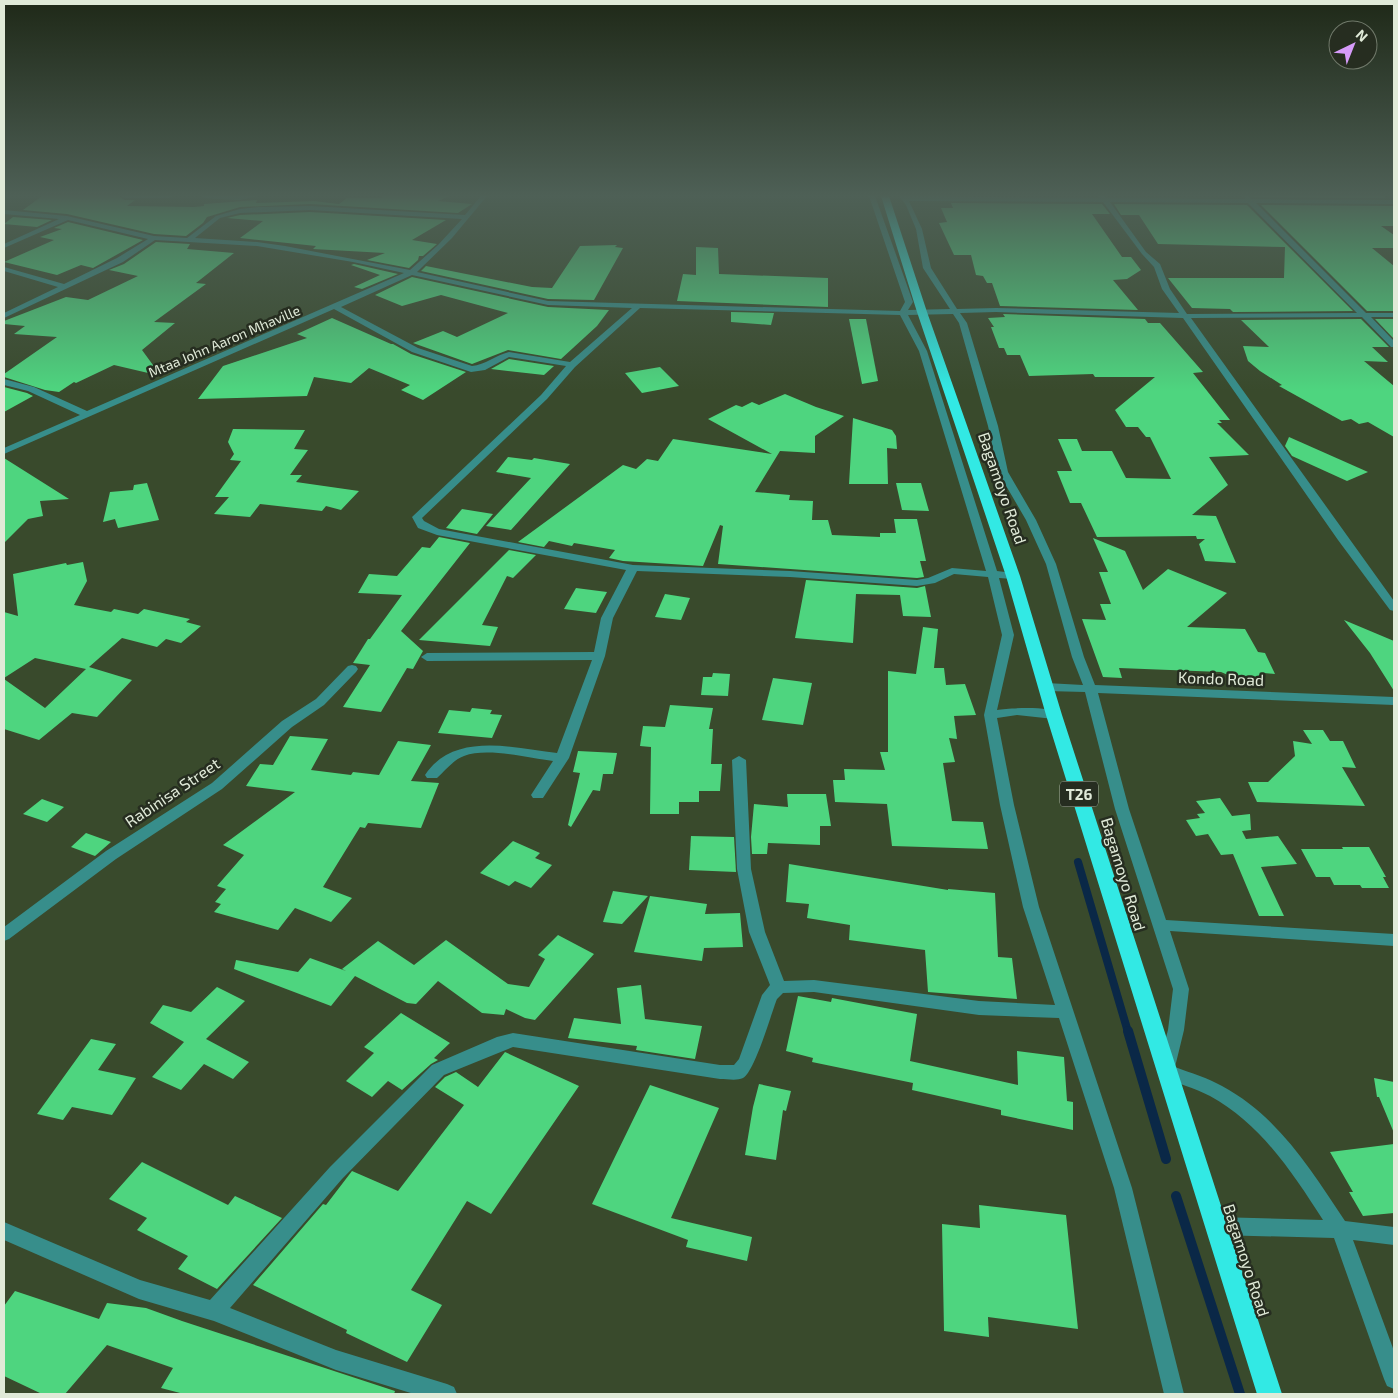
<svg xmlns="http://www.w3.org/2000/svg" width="1398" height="1398" font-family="'Exo 2',sans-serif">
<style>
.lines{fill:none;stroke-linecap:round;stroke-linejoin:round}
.stream-far1{stroke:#0a2847;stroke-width:8}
.stream{stroke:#0a2847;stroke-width:10}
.building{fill:#4ed57f}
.minor{fill:#378e8b;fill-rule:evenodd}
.highway{fill:#32e9e4;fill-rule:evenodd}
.labels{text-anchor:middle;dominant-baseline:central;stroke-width:5;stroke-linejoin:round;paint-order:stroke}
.far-street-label{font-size:14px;fill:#e0ead8;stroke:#262d20}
.shield{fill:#262d20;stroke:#a8b1a1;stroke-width:1}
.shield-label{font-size:15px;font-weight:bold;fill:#e0ead8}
.street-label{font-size:16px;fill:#e0ead8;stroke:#262d20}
</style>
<rect width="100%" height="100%" fill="#394a2c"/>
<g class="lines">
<!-- stream-far1 -->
<polyline class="stream-far1" points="1078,862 1128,1032"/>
<!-- stream -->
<g class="stream">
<polyline points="1128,1031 1166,1159"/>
<polyline points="1176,1196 1240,1394"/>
</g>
</g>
<!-- building -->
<g class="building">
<polygon points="42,196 119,196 124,200 135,200 127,206 194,207 204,206 204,204 257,200 256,203 314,201 339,204 347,198 382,198 382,196 449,196 438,201 472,204 458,213 310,204 240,207 207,217 203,223 186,236 154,234 67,214 23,210"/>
<polygon points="1251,196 1383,196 1386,198 1253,197"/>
<polygon points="951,203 1102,204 1110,214 1092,214 1122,257 1131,257 1141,270 1127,279 1113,280 1138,310 1000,306 992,283 987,283 983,276 976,275 971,255 954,255 939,223 947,222 941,208 953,208"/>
<polygon points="1114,204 1247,205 1353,311 1233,312 1230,309 1192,308 1168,278 1284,278 1285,247 1158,244 1139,215 1121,215"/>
<polygon points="1261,205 1394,206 1394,226 1381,226 1394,235 1394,248 1372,248 1394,266 1394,311 1367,311"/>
<polygon points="310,212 446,220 412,240 437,244 423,256 419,256 418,260 409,268 367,260 385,253 313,249 316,246 240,238 263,221 227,218 240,215"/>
<polygon points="13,217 52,220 37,227 4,224"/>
<polygon points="68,222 143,240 93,268 81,265 57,275 4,262 54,240 40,237 62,229 54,228"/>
<polygon points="156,242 190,244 187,249 234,253 196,283 206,284 154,322 175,323 142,350 161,376 114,365 76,383 74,382 59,392 45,390 4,377 4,374 57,337 14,334 25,326 4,324 4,321 66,297 88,300 138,276 109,270 124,264"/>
<polygon points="617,245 615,247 623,248 594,300 548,299 421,271 426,266 532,287 552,288 580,246"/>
<polygon points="696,247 718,248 719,274 828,278 828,307 677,301 683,274 696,275"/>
<polygon points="354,264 398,274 362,289 354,287 380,275 351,265"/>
<polygon points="412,277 548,307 609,310 597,326 561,359 508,350 472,364 413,343 443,331 457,337 508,313 441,295 402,306 375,295"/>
<polygon points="731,312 774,313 771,325 731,322"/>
<polygon points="1003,314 1145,319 1148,323 1160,323 1203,372 1193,373 1230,420 1219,420 1222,423 1217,423 1249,455 1209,457 1228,485 1192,515 1216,516 1236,563 1205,561 1199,544 1205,539 1197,539 1196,536 1097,537 1081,503 1070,503 1057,471 1072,471 1058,439 1077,439 1082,451 1112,451 1126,478 1171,479 1150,437 1146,437 1138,427 1126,427 1115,410 1155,377 1095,377 1093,374 1029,376 1020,355 1007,355 1004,348 999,348 991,327 994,327 988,318 1005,317"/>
<polygon points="332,318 391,344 393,344 411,354 466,372 423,400 401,390 410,385 369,368 351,383 314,377 307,396 198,399 223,366 307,338 297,334"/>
<polygon points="849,319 866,319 878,381 862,384"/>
<polygon points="1361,319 1389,347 1372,347 1388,362 1364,361 1394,386 1394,437 1368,422 1359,424 1351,419 1342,421 1279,386 1282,385 1260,371 1248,361 1243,346 1269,347 1241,320"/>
<polygon points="1375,319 1394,319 1394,339"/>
<polygon points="509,359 554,366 544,375 491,369"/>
<polygon points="660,367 679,386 642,393 625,373"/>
<polygon points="4,387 27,393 33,396 4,412"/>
<polygon points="785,394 816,407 844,416 815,436 815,453 780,451 755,492 790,495 789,500 813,501 812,520 828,520 832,535 880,537 880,533 896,533 894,519 917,519 926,561 920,561 924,577 917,578 718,564 723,526 720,525 703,566 623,561 609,558 615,550 574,543 572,546 549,541 544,547 518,542 623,465 636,469 647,459 658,461 673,439 772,454 708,419 736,405 742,407 752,402 759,405"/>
<polygon points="853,418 892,430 896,436 897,449 887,448 888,484 849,484"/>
<polygon points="233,429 305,430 294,449 308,450 290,475 302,475 296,482 359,491 341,510 326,506 322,511 260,504 250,517 214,514 229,497 215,497 241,461 230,460 234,454 228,442"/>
<polygon points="1289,437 1368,472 1347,481 1292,456 1285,446"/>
<polygon points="508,457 532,460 534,458 570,464 511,530 486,526 531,478 496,472"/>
<polygon points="4,458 69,499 40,501 43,516 28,519 4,543"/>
<polygon points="147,483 159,520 118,528 115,519 103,522 110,492 133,490 134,485"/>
<polygon points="896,483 921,483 929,511 902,510"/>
<polygon points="462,509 493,514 477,534 446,528"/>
<polygon points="439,537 470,543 401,631 423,651 413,669 407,668 381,712 343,707 370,665 353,663 368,639 370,639 402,595 358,593 369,574 397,576 422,547 430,548"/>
<polygon points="1093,538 1125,551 1143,590 1168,569 1227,593 1187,627 1245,629 1258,652 1265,653 1275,674 1264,673 1251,685 1221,672 1119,668 1122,678 1103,677 1082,619 1106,620 1100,604 1111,604 1099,572 1108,572"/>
<polygon points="509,550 536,555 513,578 507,576 482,625 498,627 490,646 419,640"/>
<polygon points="83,562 87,581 74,605 111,612 114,609 138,614 144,609 190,619 186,622 201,626 181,643 166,639 157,647 122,638 89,667 132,680 97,717 72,713 39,740 4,729 4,679 45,708 86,669 35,658 4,678 4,612 18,616 13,574 66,563 67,565"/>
<polygon points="806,580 917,588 925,586 931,617 903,616 900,595 856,594 853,643 795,638"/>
<polygon points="576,588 607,592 596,613 564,609"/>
<polygon points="665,594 690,598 681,620 655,617"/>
<polygon points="1344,620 1394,641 1394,691 1370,653"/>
<polygon points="923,627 938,629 934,668 944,668 946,685 965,684 976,715 954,716 957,739 949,738 955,762 943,763 952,821 983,822 988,849 892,846 887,804 835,802 833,780 845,780 844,769 885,770 880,752 888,752 888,671 916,674"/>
<polygon points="713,673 730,674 728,696 701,695 703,677 712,677"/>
<polygon points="773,678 812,683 803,725 762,720"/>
<polygon points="670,705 713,708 709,729 713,729 711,764 722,764 720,791 699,791 699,802 679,802 679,814 650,814 651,747 640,746 643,726 665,727"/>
<polygon points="472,708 492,710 490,714 502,715 492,738 438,733 449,710 470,712"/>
<polygon points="1303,730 1323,730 1330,741 1343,741 1356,768 1342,767 1365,806 1257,802 1248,782 1268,782 1295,756 1293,741 1312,744"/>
<polygon points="290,736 328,739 311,770 351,775 353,772 379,775 398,741 431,745 411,781 439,783 421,828 368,823 365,828 360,827 323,887 352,898 331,922 295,908 278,930 214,912 221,904 215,902 226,889 217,886 244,855 223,845 295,792 246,786 260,764 273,765"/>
<polygon points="578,751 617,753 613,774 603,774 600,791 593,790 571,827 568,825 580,773 573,772"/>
<polygon points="787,794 826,794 831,826 820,826 820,845 768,843 767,854 752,854 751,837 754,804 788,807"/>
<polygon points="1220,798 1232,816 1250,814 1251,830 1242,831 1246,839 1278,836 1297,864 1261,867 1284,916 1259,916 1233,854 1221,855 1208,834 1196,836 1186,820 1200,818 1197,814 1205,813 1196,801"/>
<polygon points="42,799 64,807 47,822 23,814"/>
<polygon points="86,833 111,842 95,856 71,847"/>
<polygon points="691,836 734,837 736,872 689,870"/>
<polygon points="513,841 540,853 535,858 552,865 531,888 515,881 509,886 480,873"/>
<polygon points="1342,847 1369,847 1386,877 1383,877 1389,888 1362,888 1360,885 1334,885 1330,877 1316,877 1301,849 1343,849"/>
<polygon points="789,864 948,890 948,889 995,893 998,957 1012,958 1017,999 928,992 925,950 849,940 850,925 807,918 809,904 786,902"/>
<polygon points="613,891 648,896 622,924 603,922"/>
<polygon points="650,896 707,904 705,914 740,913 743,947 704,948 702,961 634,952"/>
<polygon points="558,935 594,954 535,1020 525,1018 506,1009 504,1015 482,1013 438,981 416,1004 407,1003 355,976 331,1006 234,969 236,960 298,972 310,958 346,971 342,969 378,941 414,965 446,940 508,984 529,987 545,959 538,955"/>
<polygon points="641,985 645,1019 702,1026 695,1059 636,1050 637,1046 568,1038 574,1018 621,1024 617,988"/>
<polygon points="217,987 245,1001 206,1039 249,1062 233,1079 204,1064 181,1090 152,1077 184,1042 150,1023 163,1005 191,1012"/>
<polygon points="798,996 831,1002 832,998 917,1014 910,1061 1018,1085 1017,1051 1064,1057 1067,1101 1073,1102 1073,1130 1001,1115 1001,1110 912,1090 913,1083 812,1062 813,1058 786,1051"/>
<polygon points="401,1013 450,1043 434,1058 438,1060 431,1064 402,1090 388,1081 372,1097 346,1081 374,1053 364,1047"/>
<polygon points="91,1039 116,1044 98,1070 136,1078 112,1115 72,1107 63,1120 37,1114"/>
<polygon points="505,1052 579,1086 491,1214 467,1201 411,1290 442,1305 407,1362 346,1333 347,1330 253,1285 323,1204 326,1205 352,1171 398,1191 464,1105 435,1087 445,1077 456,1072 478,1087"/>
<polygon points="1374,1078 1394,1082 1394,1133 1379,1097 1377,1097"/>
<polygon points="759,1084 791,1091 786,1111 783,1110 776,1160 745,1155 753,1107"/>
<polygon points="650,1085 719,1108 671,1218 752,1237 747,1261 686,1247 688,1240 592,1204"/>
<polygon points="1394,1144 1394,1213 1363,1216 1349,1192 1353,1192 1330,1152"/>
<polygon points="142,1162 228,1205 235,1196 282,1218 217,1289 178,1269 188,1256 137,1230 147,1218 109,1199"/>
<polygon points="979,1205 1066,1215 1078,1329 988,1317 989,1337 944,1331 942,1224 980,1228"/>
<polygon points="15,1291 99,1319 107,1303 146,1308 182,1321 395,1391 394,1394 184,1394 161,1388 173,1368 107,1345 65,1394 42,1394 4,1376 4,1306"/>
</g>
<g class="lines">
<!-- minor -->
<g class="minor">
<polygon points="121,196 173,196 170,198 124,198"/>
<polygon points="201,196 258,196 239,200 204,198"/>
<path d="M481 196H487L452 238 417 272 548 301 900 311 905 302 869 196H875L913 302 908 310 950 309 923 268 916 229 906 205 899 196 1100 198 1099 196H1105L1107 198 1245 199 1244 196H1248L1252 199 1394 200V204L1256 203 1366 313H1394V317H1371L1394 341V347H1391L1362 317 1191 318 1394 601V611L1390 610 1338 540 1183 318 996 312 960 313 967 323 998 426 1008 472 1036 520 1056 564 1084 657 1095 685 1394 697V705L1098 693 1129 809 1166 920 1394 934V946L1170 931 1189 989 1184 1030 1175 1067C1191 1073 1208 1078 1222 1086 1278 1116 1311 1170 1345 1221L1394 1227V1245L1353 1240 1394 1351V1389L1387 1386 1384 1379 1334 1238 1216 1235 1209 1232 1207 1226 1209 1220 1216 1217 1323 1220C1292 1172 1261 1124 1210 1096 1195 1088 1176 1083 1160 1076L1157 1071 1168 1030 1173 989 1115 809 1085 692 1046 691 1040 687 1046 683 1083 685 1072 657 1046 564 1026 520 998 472 988 426 959 323 953 314 908 315 927 351 997 571 1013 573 1018 576 1013 579 999 578 1014 635 997 710C1011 708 1052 705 1060 715L1054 719 1017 715 997 718 1014 805 1039 907 1132 1188 1184 1394H1164L1114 1188 1059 1018 979 1015 814 992 783 993 777 999C771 1014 755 1071 743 1078 737 1081 727 1079 720 1079L513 1047 444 1075 342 1179 230 1308 336 1350 447 1384 454 1387 457 1394H414L336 1370 214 1321 139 1299 4 1240V1222L140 1280 210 1300 330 1167 432 1065 497 1037 513 1033 720 1065H734L739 1059 762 995 770 985 749 932 737 869 732 760 739 756 746 760 751 869 765 932 784 981 814 980 979 1001 1055 1005 1023 907 1000 805 984 715 1002 635 988 577 954 574 935 583 917 586 790 577 637 571 613 618 605 656 569 758 543 798H533L531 795 553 761C529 758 487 747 464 756 453 760 445 771 437 778H427L425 775C454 731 514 748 557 753L592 660 427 661 421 657 427 653 594 652 601 618 626 570 437 535 418 528 412 517 541 395 566 366 509 357 485 370 471 372 412 352 334 309 4 454V448L80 415 28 391 4 385V379L34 387 87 411 404 273 353 262 257 246 155 240 123 262 4 318V313L58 287 4 271V267L64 284 117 258 148 239 68 220 4 248V244L59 219 4 214V210L67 216 154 236 187 238 216 216 240 209 259 207 310 206 465 215ZM909 201 1103 202 1142 254 1154 267 1162 289 1179 313 996 308 957 309 931 268 922 229ZM1110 202 1248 203 1357 313 1187 314 1170 289 1160 264 1146 252ZM310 210 462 219 438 245 410 270 285 246 257 242 195 238 220 218 240 213ZM412 275 548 305 632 308 570 362 509 352C496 355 485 365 472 366L418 348 341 307ZM640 308 900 315 919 351 986 571 952 568 928 578 917 580 790 571 633 565 439 529 424 521 422 518 547 399 575 367Z"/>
<polygon points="352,665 356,666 358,669 356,672 324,705 292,727 222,789 116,859 9,939 4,941 4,927 106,851 212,783 282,721 316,699 348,666"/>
</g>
<!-- highway -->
<polygon class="highway" points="881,196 889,196 927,312 1020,576 1062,715 1282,1394 1257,1394 1046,715 1006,576 917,312"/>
</g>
<!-- sky -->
<linearGradient id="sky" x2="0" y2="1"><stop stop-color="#1f2918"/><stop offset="0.5" stop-color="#4e6056"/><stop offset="1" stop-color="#4e6056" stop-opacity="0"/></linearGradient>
<rect width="1398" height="391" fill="url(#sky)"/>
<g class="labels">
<!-- far-street labels -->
<g class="far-street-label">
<text transform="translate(224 341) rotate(-23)">Mtaa John Aaron Mhaville</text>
</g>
<!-- shield labels -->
<rect class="shield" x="1060" y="781.5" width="38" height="25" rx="4"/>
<g class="shield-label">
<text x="1079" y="794">T26</text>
</g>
<!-- street labels -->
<g class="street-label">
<text transform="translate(1003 488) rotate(71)">Bagamoyo Road</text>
<text transform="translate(1221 678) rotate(2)">Kondo Road</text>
<text transform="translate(172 792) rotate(-34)">Rabinisa Street</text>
<text transform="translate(1124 874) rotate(73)">Bagamoyo Road</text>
<text transform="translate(1247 1260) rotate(72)">Bagamoyo Road</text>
</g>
</g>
<!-- border -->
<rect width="1398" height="1398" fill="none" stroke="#e0ead8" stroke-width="10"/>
<!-- north arrow -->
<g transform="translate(1353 45) rotate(43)"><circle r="24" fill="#262d20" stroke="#70796a"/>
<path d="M0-4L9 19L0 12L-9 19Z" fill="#d69bf9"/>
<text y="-8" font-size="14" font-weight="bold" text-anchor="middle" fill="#e0ead8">N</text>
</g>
</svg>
